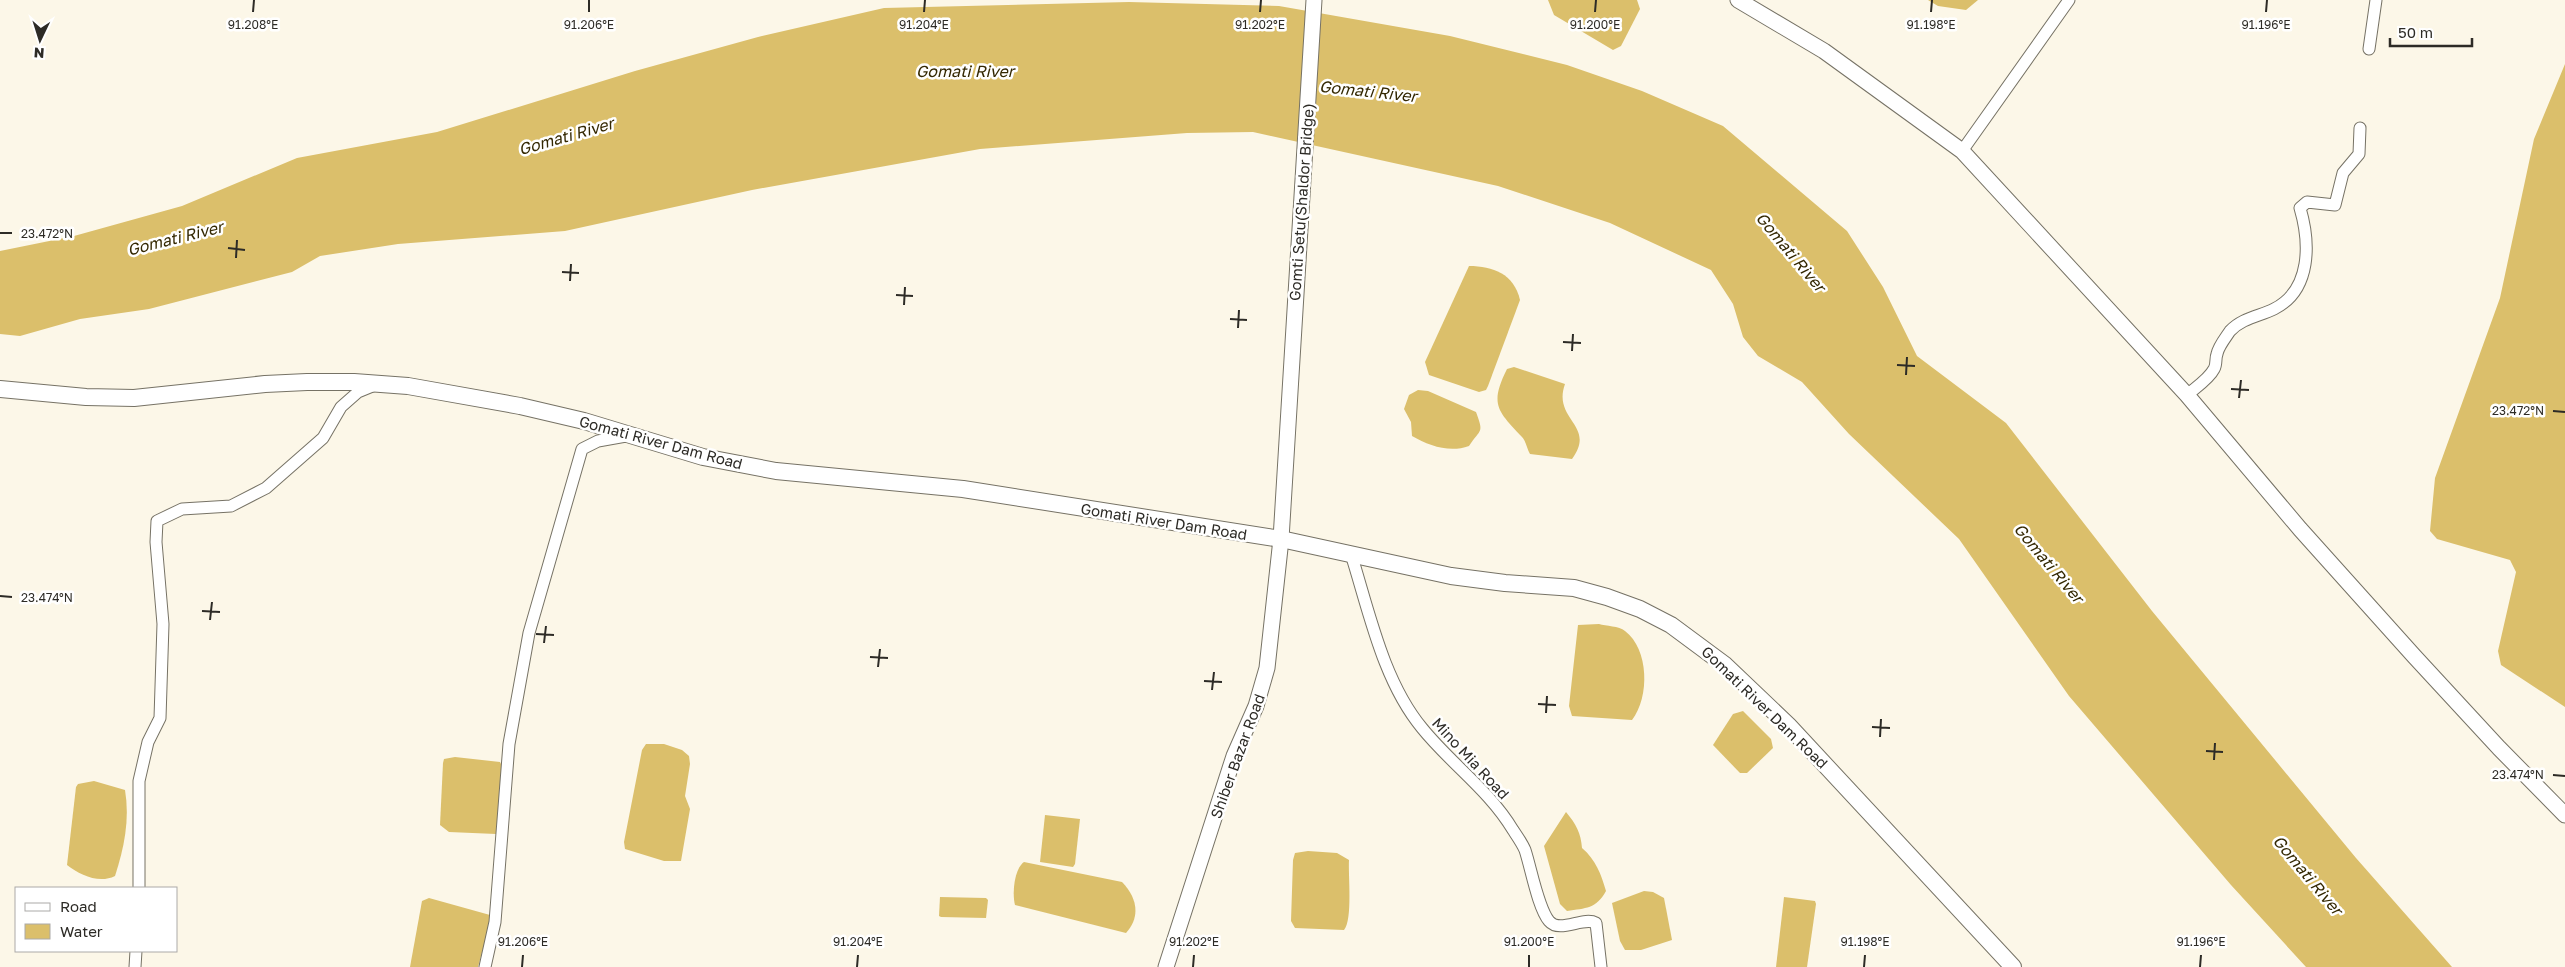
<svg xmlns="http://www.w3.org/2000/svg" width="2565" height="967" font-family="'Golos Text',sans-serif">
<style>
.water{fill:#dbbf6b}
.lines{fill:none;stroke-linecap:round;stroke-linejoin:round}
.minor-casing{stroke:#767265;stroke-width:13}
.tertiary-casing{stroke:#767265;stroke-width:17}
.secondary-casing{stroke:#767265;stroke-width:18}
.minor{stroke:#fff;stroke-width:11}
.tertiary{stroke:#fff;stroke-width:15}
.secondary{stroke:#fff;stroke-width:16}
.ticks{fill:none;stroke:#2d2b26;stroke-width:2}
.labels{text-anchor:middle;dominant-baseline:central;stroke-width:5;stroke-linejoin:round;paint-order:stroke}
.street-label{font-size:15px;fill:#2d2b26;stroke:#fff}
.water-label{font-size:16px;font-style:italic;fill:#342802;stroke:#fff}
.ticks-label{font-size:12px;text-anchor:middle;fill:#2d2b26;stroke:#fff;stroke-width:5;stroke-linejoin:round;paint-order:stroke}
</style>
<rect width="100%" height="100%" fill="#fcf7e8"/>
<!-- water -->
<g class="water">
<polygon points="1548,0 1637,0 1640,9 1621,46 1613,50 1554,15"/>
<polygon points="1928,0 1978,0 1966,10 1938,6"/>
<polygon points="1129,2 1279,6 1450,36 1567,65 1642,91 1723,126 1847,231 1883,287 1917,356 2006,423 2152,611 2356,858 2452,967 2306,967 2231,885 2069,696 1959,539 1849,434 1802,382 1758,356 1743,337 1733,304 1711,270 1610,223 1498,186 1253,132 1187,133 980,149 752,190 565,231 398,244 320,256 292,272 149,309 80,319 20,336 0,334 0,251 74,236 182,206 297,158 437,132 635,71 758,37 884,8"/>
<polygon points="2565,64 2565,707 2501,665 2498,651 2516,572 2510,560 2437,539 2430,531 2435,478 2500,298 2534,139"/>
<path d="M1469 266C1493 266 1514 274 1520 300L1488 386 1486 390 1479 392 1429 375 1425 362Z"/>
<path d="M1514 367 1565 384C1552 420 1597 425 1572 459L1530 454C1527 449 1526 441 1522 437 1498 411 1489 405 1507 369Z"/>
<path d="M1418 390 1428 391 1476 412C1484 434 1481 428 1469 446 1450 453 1429 446 1412 436L1411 422 1404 409 1409 395Z"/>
<path d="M1599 624C1606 626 1619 626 1625 631 1649 649 1650 697 1632 720L1572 716 1569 706 1578 625Z"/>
<polygon points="1743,711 1771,739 1773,748 1747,773 1740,773 1713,745 1733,714"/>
<polygon points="646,744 664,744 682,750 689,756 690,764 685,796 690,809 681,861 664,861 625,849 624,842 642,750"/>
<polygon points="455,757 500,762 502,766 496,834 449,832 440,825 443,763 444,759"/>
<path d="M94 781 125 790C130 820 124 848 115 876 99 884 80 875 67 865L76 787 78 784Z"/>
<path d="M1566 812C1576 824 1581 833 1582 848 1596 860 1601 874 1606 891 1596 909 1586 908 1567 911L1560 904 1544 846Z"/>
<polygon points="1045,815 1080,819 1075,864 1073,867 1040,862"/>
<path d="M1308 851 1337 853 1349 860C1348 874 1353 920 1344 930L1295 928 1291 921 1293 860 1295 853Z"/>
<path d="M1024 862 1122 882C1137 897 1141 917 1126 933L1015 905C1012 894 1014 869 1024 862Z"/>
<polygon points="1644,891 1653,892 1664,898 1672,940 1641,950 1625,950 1620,941 1612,903"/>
<polygon points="940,897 986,898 988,900 986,918 941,917 939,916"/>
<polygon points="1784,897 1815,901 1816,904 1807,967 1776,967"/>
<polygon points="429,898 490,915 490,923 478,967 410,967 422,901"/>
</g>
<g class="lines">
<defs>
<g id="minor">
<polyline points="2369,49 2376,0"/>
<polyline points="1962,151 2069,0"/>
<path d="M2187 395C2195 388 2209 379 2214 369 2217 364 2215 359 2217 354 2218 347 2226 337 2230 331 2242 318 2260 316 2274 309 2312 290 2310 242 2300 208L2307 202 2335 205 2343 173 2359 154 2360 128"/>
<path d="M1351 554C1369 611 1383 681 1422 728 1451 764 1489 790 1513 830 1517 836 1522 843 1525 850 1531 868 1538 908 1549 921 1560 934 1583 916 1596 923L1601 967"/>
<polyline points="139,888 139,781 148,742 160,718 163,624 156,542 157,521 182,509 231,506 266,488 323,438 341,407 358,392 375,385"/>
<polyline points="135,967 136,951"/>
<polyline points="485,967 495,922 509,744 529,633 582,449 598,441 626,436"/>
</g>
<g id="tertiary">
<polyline points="1738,0 1824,51 1962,151 2187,395 2300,529 2414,656 2499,748 2565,815"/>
<polyline points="1166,967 1234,756 1256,706 1267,668 1281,539 1314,0"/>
</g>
<polyline id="secondary" points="0,389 86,397 134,398 265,384 307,382 354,382 408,386 520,406 584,421 703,457 776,471 963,489 1281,539 1451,576 1505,583 1574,588 1607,597 1640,609 1671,625 1725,665 1788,725 2013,967"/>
</defs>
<!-- minor casing -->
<use href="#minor" class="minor-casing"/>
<!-- tertiary casing -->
<use href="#tertiary" class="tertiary-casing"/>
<!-- secondary casing -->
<use href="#secondary" class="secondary-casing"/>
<!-- minor -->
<use href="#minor" class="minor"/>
<!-- tertiary -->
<use href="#tertiary" class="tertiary"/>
<!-- secondary -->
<use href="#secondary" class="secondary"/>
</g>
<!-- ticks -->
<path class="ticks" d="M253 12 254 0M589 12V0M924 12 925 0M1260 12 1261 0M1595 12 1596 0M1931 12 1932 0M2266 12 2267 0M0 233H12M228 248 245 250M236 258 237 240M562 272 579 273M570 281 571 264M896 295 913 296M904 305 905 287M1230 319 1247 320M1238 328 1239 310M1563 342 1581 343M1572 351 1573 334M1897 365 1915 366M1906 375 1907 357M2231 389 2249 390M2239 398 2241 380M2553 411 2565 412M0 596 12 597M202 611 220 612M210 620 212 602M536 634 554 635M544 643 546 626M870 657 888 658M878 667 880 649M1204 681 1222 682M1212 690 1214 672M1538 704 1556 705M1546 713 1547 696M1872 727 1890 728M1880 737 1881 719M2206 751 2223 752M2214 760 2215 743M2553 775 2565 776M522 967 523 955M857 967 858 955M1193 967 1194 955M1529 967V955M1864 967 1865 955M2200 967 2201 955"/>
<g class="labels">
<!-- street labels -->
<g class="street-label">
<text transform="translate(1301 202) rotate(-86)">Gomti Setu(Shaldor Bridge)</text>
<text transform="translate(661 442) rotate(15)">Gomati River Dam Road</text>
<text transform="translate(1164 521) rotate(9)">Gomati River Dam Road</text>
<text transform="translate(1765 707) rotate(44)">Gomati River Dam Road</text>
<text transform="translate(1237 756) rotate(-70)">Shiber Bazar Road</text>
<text transform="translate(1471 758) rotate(47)">Mino Mia Road</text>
</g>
<!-- water labels -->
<g class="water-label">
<text x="965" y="71">Gomati River</text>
<text transform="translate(1368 91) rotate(6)">Gomati River</text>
<text transform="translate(566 136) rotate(-16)">Gomati River</text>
<text transform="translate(175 238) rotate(-14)">Gomati River</text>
<text transform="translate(1791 252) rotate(50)">Gomati River</text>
<text transform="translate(2049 563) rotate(50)">Gomati River</text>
<text transform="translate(2308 875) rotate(50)">Gomati River</text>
</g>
</g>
<g class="ticks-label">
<text x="253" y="29">91.208°E</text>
<text x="589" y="29">91.206°E</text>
<text x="924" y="29">91.204°E</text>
<text x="1260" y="29">91.202°E</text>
<text x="1595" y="29">91.200°E</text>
<text x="1931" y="29">91.198°E</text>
<text x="2266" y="29">91.196°E</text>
<text x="47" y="238">23.472°N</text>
<text x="2518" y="415">23.472°N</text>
<text x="47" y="602">23.474°N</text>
<text x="2518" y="779">23.474°N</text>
<text x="523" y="946">91.206°E</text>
<text x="858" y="946">91.204°E</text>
<text x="1194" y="946">91.202°E</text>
<text x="1529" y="946">91.200°E</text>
<text x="1865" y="946">91.198°E</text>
<text x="2201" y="946">91.196°E</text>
</g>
<!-- legend -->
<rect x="15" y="887" width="162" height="65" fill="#ffffff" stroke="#abaaa8"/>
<rect x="25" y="903" width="25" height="8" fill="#ffffff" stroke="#abaaa8"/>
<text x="60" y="912" font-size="15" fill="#2d2b26">Road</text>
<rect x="25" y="924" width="25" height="15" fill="#dbbf6b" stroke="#abaaa8"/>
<text x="60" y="937" font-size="15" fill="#2d2b26">Water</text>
<!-- north arrow -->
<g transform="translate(40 40) rotate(184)" stroke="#ffffff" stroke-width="4" paint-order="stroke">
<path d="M0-4L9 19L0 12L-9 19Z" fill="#2d2b26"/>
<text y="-8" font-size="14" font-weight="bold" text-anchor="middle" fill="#2d2b26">N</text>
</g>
<!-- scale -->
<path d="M2390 38v8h82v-8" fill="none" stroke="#2d2b26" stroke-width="2.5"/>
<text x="2398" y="38" font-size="15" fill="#2d2b26" stroke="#ffffff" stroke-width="4" paint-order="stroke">50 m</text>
</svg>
